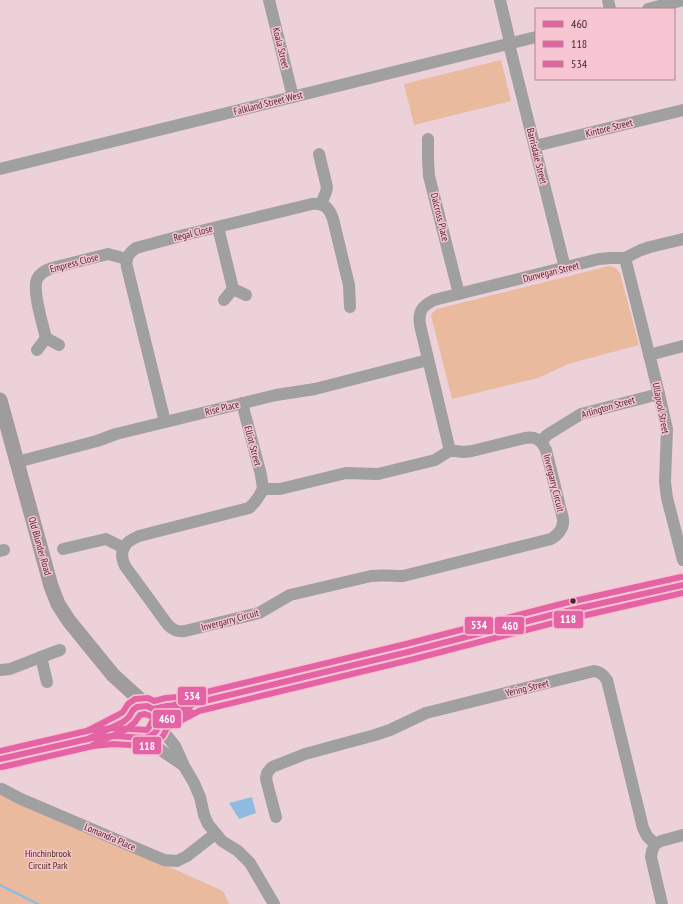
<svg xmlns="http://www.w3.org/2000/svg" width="683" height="904" font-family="'PT Sans Narrow',sans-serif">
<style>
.green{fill:#eaba9f}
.water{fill:#90bbe1}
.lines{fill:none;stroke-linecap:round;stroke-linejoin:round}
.stream{stroke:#90bbe1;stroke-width:2.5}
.minor{stroke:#a0a0a1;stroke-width:12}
.major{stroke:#a09b9c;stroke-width:15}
.bus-1-casing{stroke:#f8c5d2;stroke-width:9}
.bus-2-casing{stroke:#f8c5d2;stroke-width:9}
.bus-3-casing{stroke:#f8c5d2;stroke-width:9}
.bus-1{stroke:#e463a4;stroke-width:6}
.bus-2{stroke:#e463a4;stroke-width:6}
.bus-3{stroke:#e463a4;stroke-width:6}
.bus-dot{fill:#492832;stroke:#f8c5d2;stroke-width:1.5}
.labels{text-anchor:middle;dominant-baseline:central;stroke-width:3;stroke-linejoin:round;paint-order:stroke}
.street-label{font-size:10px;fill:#492832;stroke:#f8c5d2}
.park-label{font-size:10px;fill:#492e16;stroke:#f8c5d2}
.line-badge{stroke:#f8c5d2;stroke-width:1.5}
.badge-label{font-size:11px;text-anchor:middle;font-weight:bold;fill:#fff}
</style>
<rect width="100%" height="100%" fill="#ecd1d8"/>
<!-- green -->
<g class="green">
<polygon points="501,60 511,101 414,125 404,84"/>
<path d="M609 266C614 267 617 268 620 273L639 345 568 364 538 378 452 399 431 316 433 312 437 309Z"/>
<polygon points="0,783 2,789 165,865 223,891 229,904 0,904"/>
</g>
<!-- water -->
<polygon class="water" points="252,797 256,813 239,819 229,803"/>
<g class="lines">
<!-- stream -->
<polyline class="stream" points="0,885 38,904"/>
<!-- minor -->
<g class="minor">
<polyline points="269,0 293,97"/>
<polyline points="500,0 509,38 509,44 565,268"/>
<polyline points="608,0 610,9"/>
<polyline points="648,9 683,0"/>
<polyline points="428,139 428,159 429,176 459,294"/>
<polyline points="535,146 683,110"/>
<polyline points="319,154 327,187 326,192 321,204"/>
<polyline points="0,169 536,37"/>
<polyline points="218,227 233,289"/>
<polyline points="625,258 659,394 667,429 665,482 667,498 683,560"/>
<polyline points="224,300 233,289 246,295"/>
<path d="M46 338C43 325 32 291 37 279 40 273 46 270 52 268L108 254 127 259"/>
<polyline points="37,350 46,338 59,345"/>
<polyline points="649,355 683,346"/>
<polyline points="242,403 261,475 263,489"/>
<path d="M165 422 127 267C125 258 129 253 136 248L184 235 312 204C324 203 329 207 333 219L349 285 350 307"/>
<polyline points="541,442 547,435 581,414 659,394"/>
<path d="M450 451H456L463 452 472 451 525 438C536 436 541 440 546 450L563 519C564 528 559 534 551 539L403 576C392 576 382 575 371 576L290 595 259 613 185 631C177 632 173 630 168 625L125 566C118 551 124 542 139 536L249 508C256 502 259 497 263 489H280L346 473 378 474 435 460 446 453 450 451 420 325C418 311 422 306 434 300L599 259 611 258H625L641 250 650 247 683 239"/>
<polyline points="17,462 97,441 116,434 276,395 315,389 428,360"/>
<polyline points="63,549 106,539 124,548"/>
<polyline points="0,551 4,550"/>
<polyline points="0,670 10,669 41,657"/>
<polyline points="47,682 41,657 60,650"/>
<polyline points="159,726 175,746 184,766 194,783 200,797 204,815 208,824 222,841 238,851 250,863 274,904"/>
<polyline points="145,738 165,753 183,765"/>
<polyline points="2,789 21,799 164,860 177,861 187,856 215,834"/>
<path d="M276 817 266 779 267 773 272 767 305 754 375 735 390 730 426 713 594 671C601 672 603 675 607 680L643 828 647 836 655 844 652 851 651 857 662 904"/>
<polyline points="655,844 661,841 683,835"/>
</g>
<!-- major -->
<g class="major">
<polyline points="0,400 51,586 58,604 69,621 113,675 147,706"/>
<polyline points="153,709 167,706 196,703 408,652 567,611 683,585"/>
<path d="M0 759 92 738 114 736 145 738C170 732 159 700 138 707 135 708 131 711 129 715 124 725 131 734 140 737"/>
</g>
<defs>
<g id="bus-1">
<polyline points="90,738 123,722 129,717 133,710 137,707 147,706 153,709 167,706 190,704"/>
<path d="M0 759 92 738 114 736 145 738C154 736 157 731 160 723L196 703 408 652 567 611 683 585"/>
</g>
<g id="bus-2">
<polyline points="93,745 127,729 135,722 140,715 145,714 153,717 168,714 191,712"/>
<polyline points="2,767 93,746 114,744 145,746 152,745 163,736 167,728 199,711 410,660 569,619 683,593"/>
</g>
<g id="bus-3">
<polyline points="87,731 118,715 123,712 128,704 135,699 148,698 154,701 166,698 189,696"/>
<path d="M0 751 91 730 114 728 147 730C151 726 151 721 155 717L171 707 194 695 406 644 565 603 681 577"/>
</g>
</defs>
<!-- bus-1 casing -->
<use href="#bus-1" class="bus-1-casing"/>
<!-- bus-2 casing -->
<use href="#bus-2" class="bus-2-casing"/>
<!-- bus-3 casing -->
<use href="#bus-3" class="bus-3-casing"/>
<!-- bus-1 -->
<use href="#bus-1" class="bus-1"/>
<!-- bus-2 -->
<use href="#bus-2" class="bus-2"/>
<!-- bus-3 -->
<use href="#bus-3" class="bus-3"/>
</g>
<!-- markers -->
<circle class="bus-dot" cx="573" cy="601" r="3.5"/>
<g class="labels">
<!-- street labels -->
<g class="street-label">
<text transform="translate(281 48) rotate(76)">Koala Street</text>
<text transform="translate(268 103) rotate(-14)">Falkland Street West</text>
<text transform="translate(609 128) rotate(-14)">Kintore Street</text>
<text transform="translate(537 156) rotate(76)">Barrisdale Street</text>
<text transform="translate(440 217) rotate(76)">Dalcross Place</text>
<text transform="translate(193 233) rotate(-14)">Regal Close</text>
<text transform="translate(74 263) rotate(-15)">Empress Close</text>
<text transform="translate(551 272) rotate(-14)">Dunvegan Street</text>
<text transform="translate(608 407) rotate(-16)">Arlington Street</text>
<text transform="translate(222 408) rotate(-14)">Rise Place</text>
<text transform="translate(661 408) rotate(79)">Ullapool Street</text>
<text transform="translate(253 446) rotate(75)">Elliot Street</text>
<text transform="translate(554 483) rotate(76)">Invergarry Circuit</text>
<text transform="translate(40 546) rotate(74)">Old Blunder Road</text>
<text transform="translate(230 620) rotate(-15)">Invergarry Circuit</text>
<text transform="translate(527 688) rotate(-14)">Yering Street</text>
<text transform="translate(110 837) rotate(23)">Lomandra Place</text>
</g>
<!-- park labels -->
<g class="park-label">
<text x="48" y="853">Hinchinbrook<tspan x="48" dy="12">Circuit Park</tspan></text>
</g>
</g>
<g class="line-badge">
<rect x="553" y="610" width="31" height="19" rx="4" fill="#e463a4"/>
<rect x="464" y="616" width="30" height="19" rx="4" fill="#e463a4"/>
<rect x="494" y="616" width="31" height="19" rx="4" fill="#e463a4"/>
<rect x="177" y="686" width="30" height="20" rx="4" fill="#e463a4"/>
<rect x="152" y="709" width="30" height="20" rx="4" fill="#e463a4"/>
<rect x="132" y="736" width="30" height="19" rx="4" fill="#e463a4"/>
</g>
<g class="badge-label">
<text x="568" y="623">118</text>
<text x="479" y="629">534</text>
<text x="510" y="630">460</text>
<text x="192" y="700">534</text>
<text x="167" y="723">460</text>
<text x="147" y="750">118</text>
</g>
<!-- legend -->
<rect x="535" y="8" width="140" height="72" fill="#f8c5d2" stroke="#b28692"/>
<rect x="543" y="21" width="20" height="6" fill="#e463a4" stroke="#b28692"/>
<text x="571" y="28" font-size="12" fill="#492832">460</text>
<rect x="543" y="41" width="20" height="6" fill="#e463a4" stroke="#b28692"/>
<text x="571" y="48" font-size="12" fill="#492832">118</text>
<rect x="543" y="61" width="20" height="6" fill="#e463a4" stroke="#b28692"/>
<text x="571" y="68" font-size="12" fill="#492832">534</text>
</svg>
